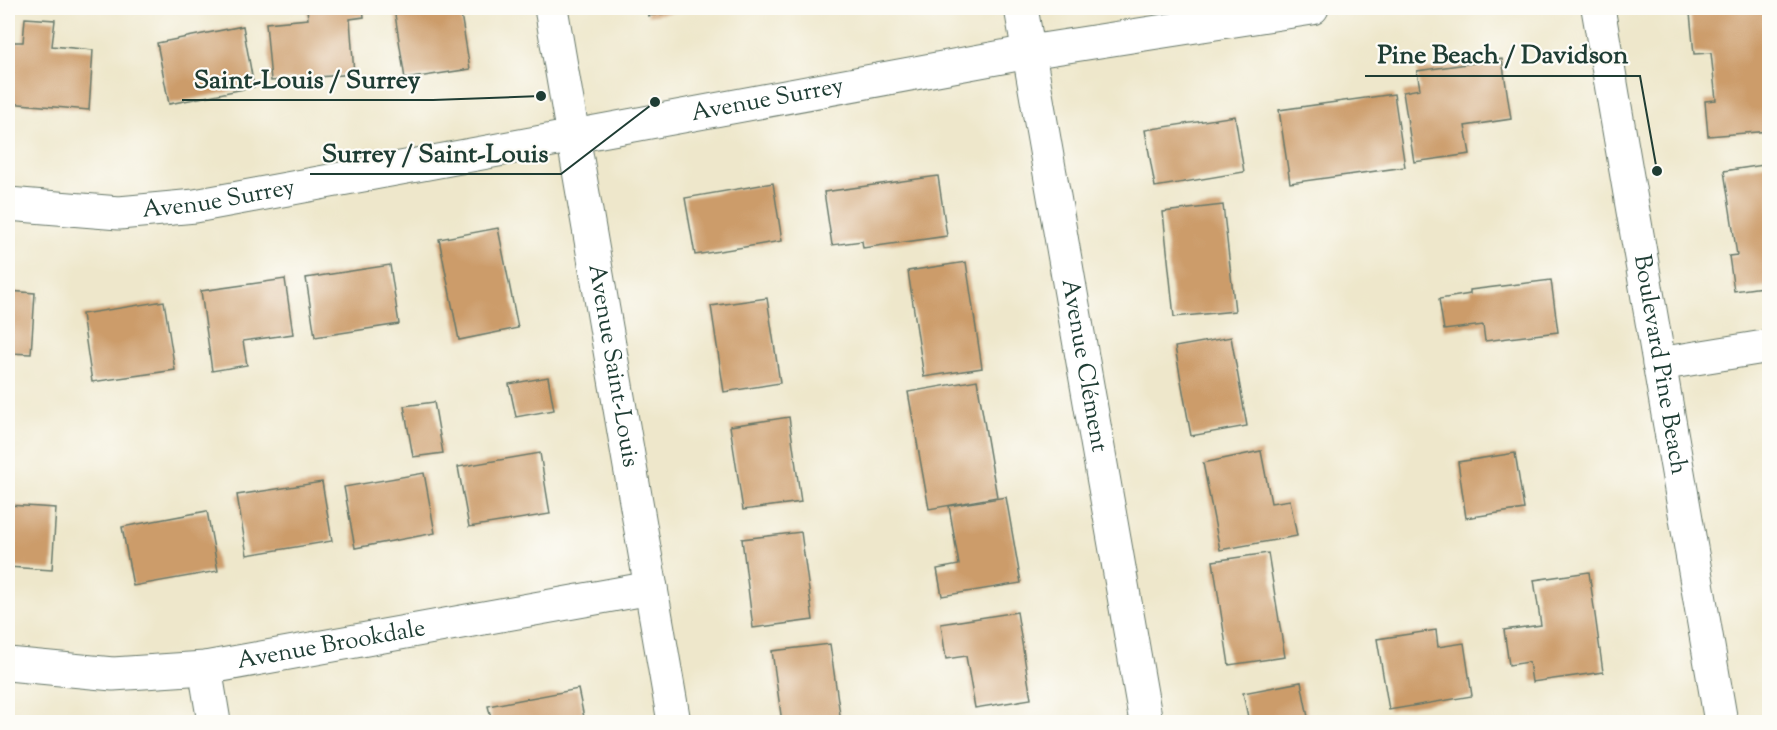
<svg xmlns="http://www.w3.org/2000/svg" width="1777" height="730" font-family="'Sorts Mill Goudy',serif">
<style>
.building{fill:#cc9c6b}
.lines{fill:none;stroke-linecap:round;stroke-linejoin:round}
.minor-casing{stroke:#677869;stroke-width:35}
.minor{stroke:#fff;stroke-width:33}
.labels{text-anchor:middle;dominant-baseline:central;stroke-width:4.5;stroke-linejoin:round;paint-order:stroke}
.street-label{font-size:24px;fill:#1f3d34;stroke:#fdfcf7}
.leader{fill:none;stroke:#1f3d34;stroke-width:2}
.callout-dot{fill:#1f3d34;stroke:#fdfcf7;stroke-width:2}
.callout-label{font-size:26px;text-anchor:middle;font-weight:bold;fill:#1f3d34;stroke:#fdfcf7;stroke-width:4.5;stroke-linejoin:round;paint-order:stroke}
</style>
<rect width="100%" height="100%" fill="#fdfcf7"/>
<filter id="ink" filterUnits="userSpaceOnUse"><feTurbulence type="fractalNoise" baseFrequency=".0167" numOctaves="2"/><feDisplacementMap in="SourceGraphic" scale="12" xChannelSelector="R" yChannelSelector="G"/><feConvolveMatrix kernelMatrix="1 2 1 2 8 2 1 2 1" color-interpolation-filters="sRGB"/></filter>
<filter id="wash" filterUnits="userSpaceOnUse"><feTurbulence type="fractalNoise" baseFrequency=".008" numOctaves="4" result="noise"/><feDisplacementMap in="SourceGraphic" scale="24" xChannelSelector="R" yChannelSelector="G"/><feGaussianBlur stdDeviation="1.35" result="paint"/><feColorMatrix in="noise" values="0 0 0 0 0 0 0 0 0 0 0 0 0 0 0 0 0 1.4 0 .05"/><feComposite in="paint" operator="in"/></filter>
<g filter="url(#wash)">
<rect width="100%" height="100%" fill="#eee7cb"/>
<g id="blocks">
<!-- building -->
<g class="building">
<polygon points="307,8 363,8 364,17 350,19 354,74 271,81 266,23 308,19"/>
<polygon points="394,8 460,8 470,69 405,79"/>
<polygon points="646,8 692,8 692,9 648,16"/>
<polygon points="1751,8 1770,8 1770,131 1708,136 1705,101 1716,100 1711,53 1694,54 1690,13"/>
<polygon points="25,18 55,20 52,46 93,50 89,110 8,103 9,42 23,42"/>
<polygon points="243,26 254,87 169,104 157,43"/>
<polygon points="1502,59 1511,119 1465,126 1470,154 1414,162 1403,92 1420,89 1417,71"/>
<polygon points="1394,94 1405,167 1290,183 1279,110"/>
<polygon points="1235,116 1244,172 1155,187 1145,130"/>
<polygon points="1770,164 1770,286 1734,291 1729,256 1737,255 1724,171"/>
<polygon points="938,176 947,236 863,248 862,241 832,245 824,192"/>
<polygon points="773,183 782,241 695,255 685,198"/>
<polygon points="1223,205 1235,311 1174,317 1163,212"/>
<polygon points="498,228 518,328 459,340 439,239"/>
<polygon points="966,262 982,368 924,377 908,271"/>
<polygon points="390,265 399,324 315,337 306,278"/>
<polygon points="285,279 293,334 243,341 247,365 212,371 201,291"/>
<polygon points="1551,280 1558,332 1485,341 1483,325 1444,330 1439,299 1470,294 1470,290"/>
<polygon points="8,291 35,293 31,354 8,353"/>
<polygon points="767,298 780,383 724,392 711,306"/>
<polygon points="164,301 175,370 92,382 82,314"/>
<polygon points="1231,337 1247,426 1191,436 1175,347"/>
<polygon points="548,377 554,410 516,417 509,384"/>
<polygon points="977,380 997,497 929,509 908,392"/>
<polygon points="434,402 443,453 413,457 404,406"/>
<polygon points="1770,402 1770,427 1766,427 1762,403"/>
<polygon points="789,417 801,502 743,510 730,426"/>
<polygon points="1261,451 1271,503 1290,500 1297,536 1220,550 1203,463"/>
<polygon points="540,453 550,514 469,527 458,467"/>
<polygon points="1515,453 1524,509 1466,518 1458,462"/>
<polygon points="424,473 435,533 355,548 344,487"/>
<polygon points="322,482 332,541 247,555 237,495"/>
<polygon points="1006,497 1021,583 942,596 937,569 959,565 949,506"/>
<polygon points="8,505 56,508 52,570 8,567"/>
<polygon points="207,511 218,571 133,586 122,527"/>
<polygon points="801,532 813,620 753,628 742,539"/>
<polygon points="1268,553 1285,657 1229,665 1213,561"/>
<polygon points="1589,572 1603,672 1532,682 1529,662 1509,665 1504,630 1541,625 1534,580"/>
<polygon points="1017,612 1031,699 975,708 966,656 946,659 941,624"/>
<polygon points="1436,630 1438,647 1464,643 1472,696 1389,710 1377,639"/>
<polygon points="830,644 841,722 782,722 772,651"/>
<polygon points="1301,682 1309,722 1249,722 1243,693"/>
<polygon points="578,689 585,722 492,722 488,706"/>
</g>
</g>
</g>
<g filter="url(#ink)">
<use href="#blocks" fill-opacity="0" stroke="#677869" stroke-width="1.5"/>
<g class="lines">
<defs>
<g id="minor">
<path id="s1" d="M551 8 674 722"/>
<path id="s2" d="M1021 8 1146 722"/>
<path id="s3" d="M1598 8 1721 722"/>
<path id="s4" d="M8 204 119 213 195 206 1029 52 1312 8"/>
<polyline points="1659,364 1770,346"/>
<path id="s5" d="M8 664 113 674 205 668 651 588"/>
<polyline points="205,668 214,722"/>
</g>
</defs>
<!-- minor casing -->
<use href="#minor" class="minor-casing"/>
<!-- minor -->
<use href="#minor" class="minor"/>
</g>
</g>
<g class="labels">
<!-- street labels -->
<g class="street-label">
<text stroke="none"><textPath href="#s4" startOffset="770">Avenue Surrey</textPath></text>
<text stroke="none"><textPath href="#s4" startOffset="212">Avenue Surrey</textPath></text>
<text stroke="none"><textPath href="#s1" startOffset="363">Avenue Saint-Louis</textPath></text>
<text stroke="none"><textPath href="#s2" startOffset="363">Avenue Clément</textPath></text>
<text stroke="none"><textPath href="#s3" startOffset="362">Boulevard Pine Beach</textPath></text>
<text stroke="none"><textPath href="#s5" startOffset="326">Avenue Brookdale</textPath></text>
</g>
</g>
<!-- callouts -->
<path class="leader" d="M1657 171L1640 76H1365M541 96L433 100H182M655 102L561 174H310"/>
<g class="callout-dot">
<circle cx="1657" cy="171" r="6"/>
<circle cx="541" cy="96" r="6"/>
<circle cx="655" cy="102" r="6"/>
</g>
<g class="callout-label">
<text x="1503" y="63">Pine Beach / Davidson</text>
<text x="307" y="88">Saint-Louis / Surrey</text>
<text x="435" y="162">Surrey / Saint-Louis</text>
</g>
<!-- margin -->
<rect width="1777" height="730" fill="none" stroke="#fdfcf7" stroke-width="30"/>
</svg>
